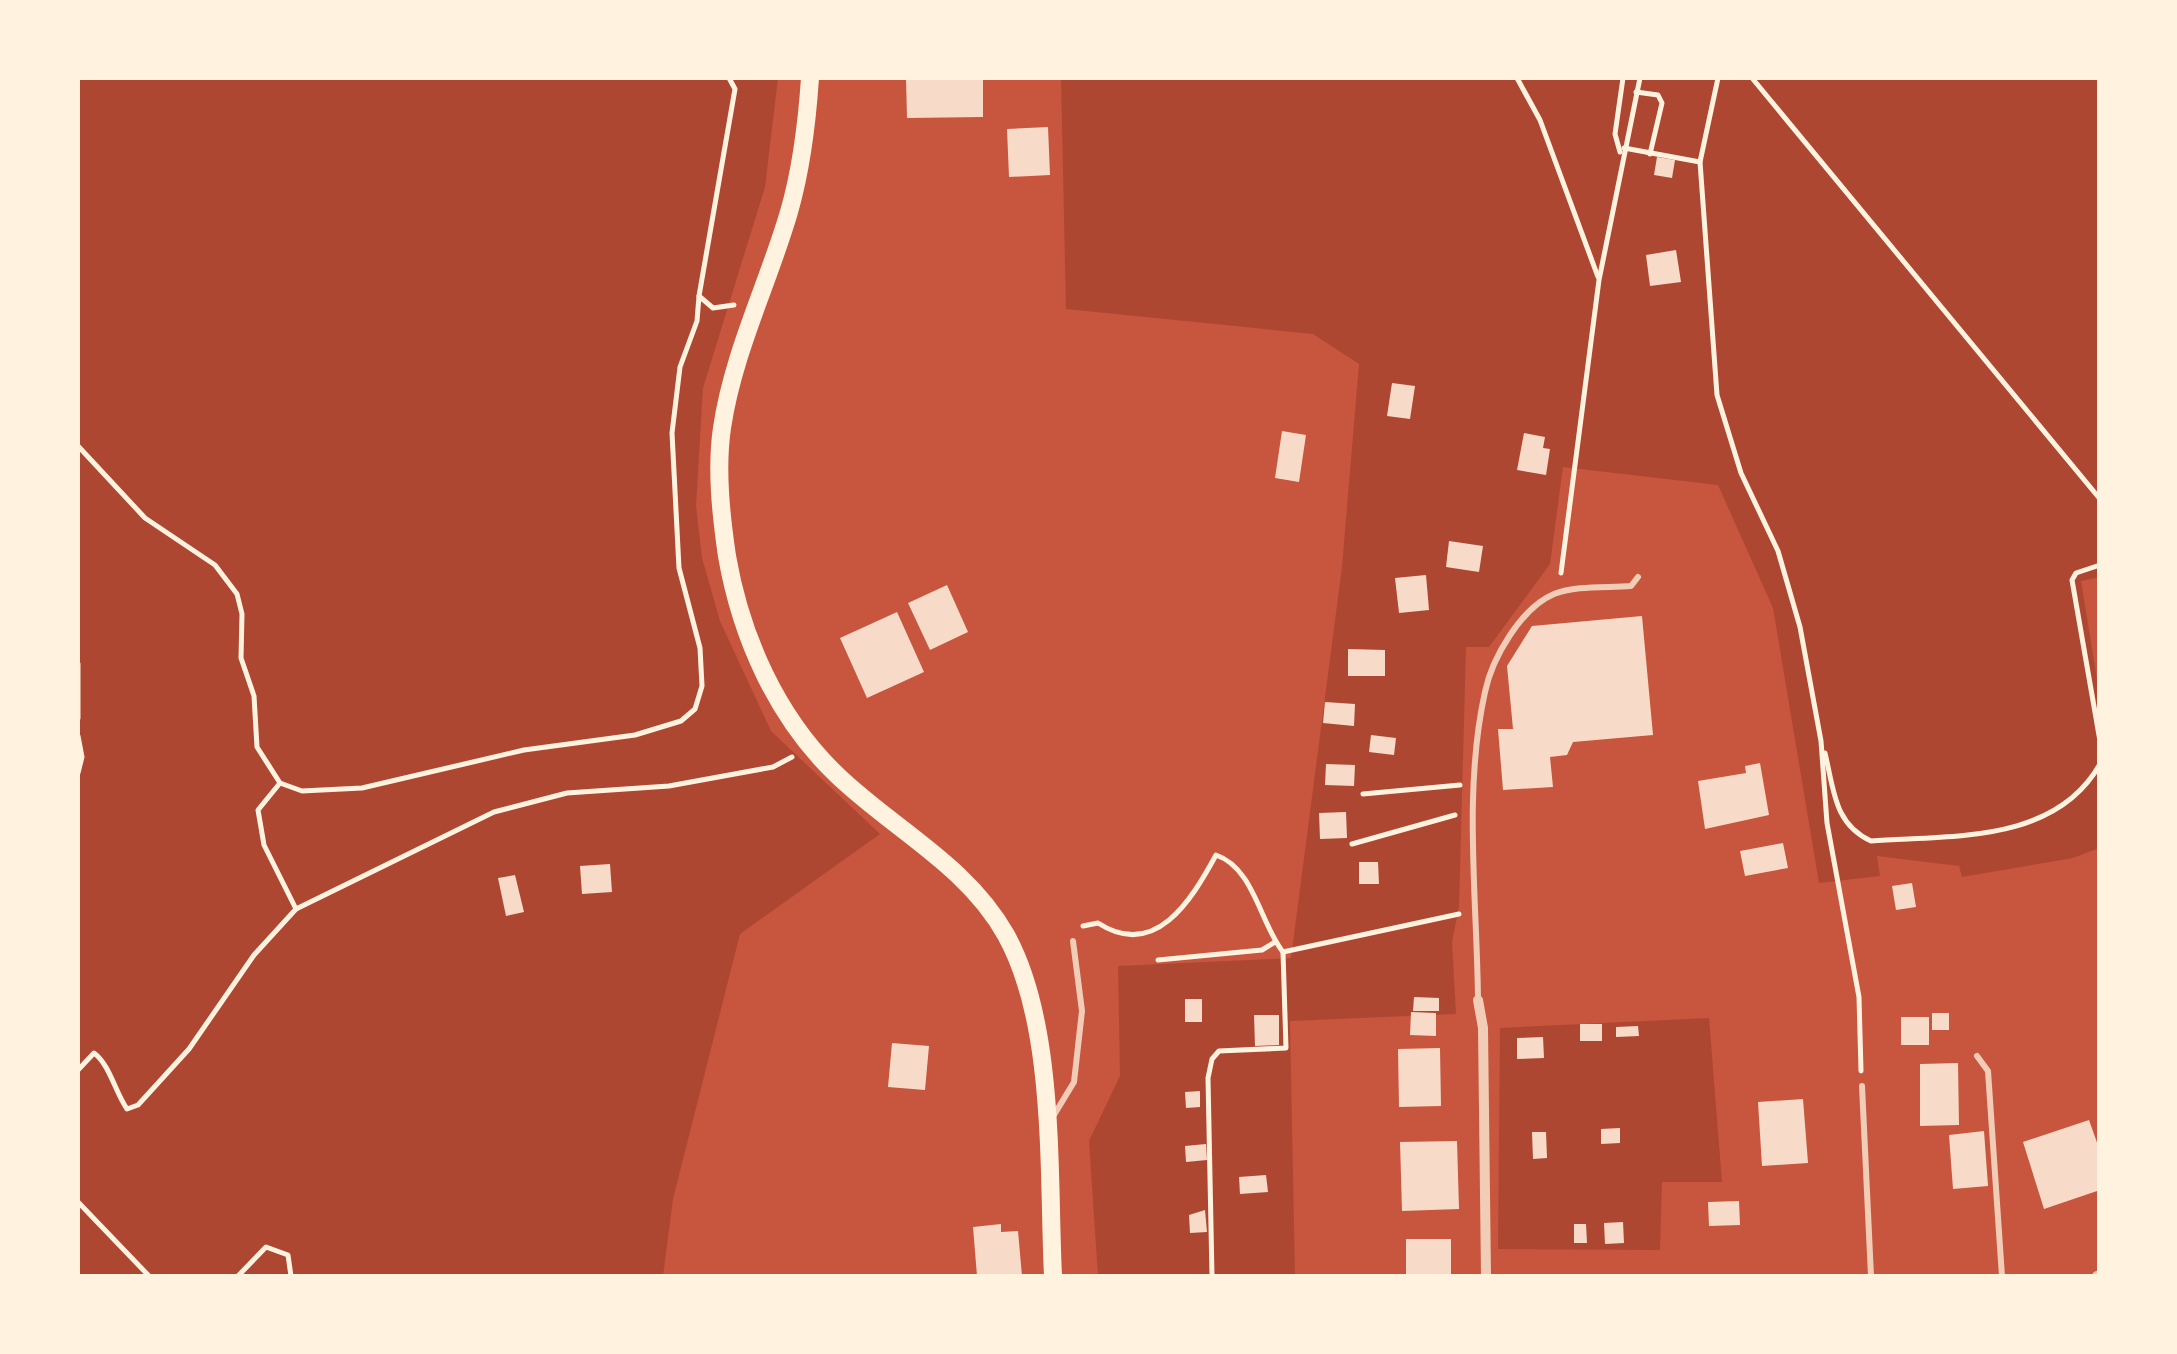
<svg xmlns="http://www.w3.org/2000/svg" width="2177" height="1354" font-family="'Open Sans',sans-serif">
<style>
.green{fill:#ae4732}
.building{fill:#f7dbc8}
.lines{fill:none;stroke-linecap:round;stroke-linejoin:round}
.path{stroke:#fff3e0;stroke-width:5}
.service{stroke:#f1ccb7;stroke-width:6}
.minor{stroke:#f1ccb7;stroke-width:10}
.secondary{stroke:#fff3e0;stroke-width:18}
</style>
<rect width="100%" height="100%" fill="#c8553d"/>
<!-- green -->
<g class="green">
<polygon points="78,78 778,78 765,187 703,388 696,506 702,558 720,621 771,731 880,834 740,934 673,1199 663,1276 78,1276"/>
<polygon points="1061,78 2099,78 2100,577 2081,581 2099,692 2099,848 2073,858 1962,877 1959,866 1877,856 1880,876 1819,883 1773,608 1718,485 1563,467 1550,564 1489,647 1466,647 1459,907 1452,942 1456,1014 1290,1021 1295,1276 1098,1276 1089,1141 1120,1076 1118,966 1291,958 1342,567 1359,364 1313,334 1066,309"/>
<polygon points="1709,1018 1722,1182 1662,1182 1660,1250 1498,1249 1500,1028"/>
</g>
<!-- building -->
<g class="building">
<polygon points="906,78 983,78 983,117 907,118"/>
<polygon points="1048,127 1050,175 1009,177 1007,129"/>
<polygon points="1657,157 1675,160 1672,178 1654,175"/>
<polygon points="1676,250 1681,282 1650,286 1646,255"/>
<polygon points="1392,383 1415,386 1410,419 1387,416"/>
<polygon points="1282,431 1306,435 1299,482 1275,478"/>
<polygon points="1524,433 1545,437 1543,448 1550,449 1546,475 1517,470"/>
<polygon points="1449,541 1483,546 1479,572 1446,567"/>
<polygon points="1426,575 1429,610 1399,613 1395,578"/>
<polygon points="947,585 968,632 930,650 908,603"/>
<polygon points="897,612 924,672 867,698 840,638"/>
<polygon points="1642,616 1653,735 1573,742 1567,755 1550,757 1553,787 1503,790 1498,729 1513,729 1507,666 1532,626"/>
<polygon points="1348,649 1385,650 1385,676 1348,676"/>
<polygon points="1325,702 1355,704 1354,726 1323,723"/>
<polygon points="1371,735 1396,738 1394,755 1369,752"/>
<polygon points="1760,763 1769,815 1705,829 1698,781 1746,773 1745,766"/>
<polygon points="1326,764 1355,765 1354,786 1325,785"/>
<polygon points="1346,812 1347,838 1320,839 1319,813"/>
<polygon points="1783,843 1788,868 1745,876 1740,851"/>
<polygon points="1359,862 1378,862 1379,884 1359,884"/>
<polygon points="610,864 612,892 582,894 580,866"/>
<polygon points="515,875 524,912 506,916 498,878"/>
<polygon points="1912,883 1916,907 1896,910 1892,886"/>
<polygon points="1414,997 1439,998 1439,1011 1413,1011"/>
<rect x="1185" y="999" width="17" height="23"/>
<polygon points="1411,1012 1436,1013 1436,1036 1410,1035"/>
<rect x="1932" y="1013" width="17" height="17"/>
<polygon points="1254,1015 1279,1015 1279,1045 1255,1046"/>
<rect x="1901" y="1017" width="28" height="28"/>
<rect x="1580" y="1024" width="22" height="17"/>
<polygon points="1638,1026 1639,1036 1616,1037 1616,1027"/>
<polygon points="1543,1037 1544,1058 1517,1059 1517,1038"/>
<polygon points="892,1043 929,1046 925,1090 888,1087"/>
<polygon points="1440,1048 1441,1106 1399,1107 1398,1049"/>
<polygon points="1958,1063 1959,1125 1920,1126 1920,1064"/>
<polygon points="1200,1091 1200,1107 1186,1108 1185,1092"/>
<polygon points="1803,1099 1808,1163 1762,1166 1758,1102"/>
<polygon points="2089,1120 2100,1151 2100,1190 2044,1209 2023,1142"/>
<polygon points="1620,1128 1620,1143 1601,1144 1601,1129"/>
<polygon points="1984,1131 1988,1186 1953,1189 1949,1135"/>
<polygon points="1532,1132 1546,1132 1547,1158 1533,1159"/>
<polygon points="1457,1141 1459,1209 1402,1211 1400,1142"/>
<polygon points="1206,1144 1207,1160 1186,1162 1185,1146"/>
<polygon points="1266,1175 1268,1192 1240,1194 1239,1177"/>
<polygon points="1739,1201 1740,1225 1709,1226 1708,1202"/>
<polygon points="1205,1210 1207,1232 1190,1233 1189,1215"/>
<polygon points="1623,1222 1624,1243 1605,1244 1604,1223"/>
<polygon points="1001,1224 1001,1232 1018,1231 1022,1276 977,1276 973,1227"/>
<polygon points="1574,1224 1586,1224 1587,1243 1574,1243"/>
<rect x="1406" y="1239" width="45" height="37"/>
</g>
<g class="lines">
<!-- path -->
<g class="path">
<polyline points="729,78 735,89 699,296 713,308 734,305"/>
<polyline points="1517,78 1540,120 1598,277"/>
<polyline points="1718,78 1700,162 1717,395 1741,473 1778,551 1800,627 1821,741 1827,823 1859,997 1861,1071"/>
<polyline points="1752,78 2100,499"/>
<polyline points="1636,92 1658,95 1662,103 1650,154"/>
<polyline points="1624,148 1700,162"/>
<polyline points="1620,152 1615,134 1623,78"/>
<polyline points="78,446 145,518 215,565 237,594 242,614 241,658 254,696 257,747 280,783 302,791 362,788 524,750 635,735 681,721 695,709 702,686 700,648 679,568 672,433 680,367 697,321 699,296"/>
<polyline points="2100,565 2076,573 2072,580 2100,741"/>
<polyline points="1561,573 1599,280 1640,78"/>
<polyline points="78,664 78,718"/>
<polyline points="78,736 82,757 78,773"/>
<path d="M1825 753C1834 790 1834 824 1871 841 1951 835 2055 844 2100 764"/>
<polyline points="280,783 258,810 264,845 296,909"/>
<polyline points="1363,794 1460,785"/>
<polyline points="1352,844 1455,815"/>
<path d="M1083 926 1098 923C1155 960 1191 901 1216 855 1254 868 1260 923 1283 952L1459 914"/>
<polyline points="1158,960 1262,950 1275,942"/>
<path d="M78 1070 94 1053C110 1065 115 1092 127 1109L138 1105 189 1049 254 955 296 909 494 812 567 793 669 786 773 767 792 757"/>
<polyline points="78,1202 149,1276"/>
<polyline points="238,1276 266,1247 288,1255 291,1276"/>
<polyline points="1212,1276 1208,1078 1212,1059 1219,1051 1286,1048 1283,952"/>
</g>
<!-- service -->
<g class="service">
<path d="M1478 999C1477 899 1463 790 1485 692 1492 658 1521 608 1554 594 1576 585 1608 588 1631 586L1638 577"/>
<polyline points="1977,1056 1988,1071 2002,1276"/>
<polyline points="1862,1086 1871,1276"/>
<polyline points="1054,1115 1074,1082 1082,1011 1073,941"/>
</g>
<!-- minor -->
<g class="minor">
<polyline points="1478,1000 1483,1028 1486,1276"/>
<polyline points="2097,1276 2100,1275"/>
</g>
<!-- secondary -->
<path class="secondary" d="M810 78C807 123 802 167 789 212 768 284 733 353 722 428 716 469 721 515 727 556 741 637 777 718 837 775 893 829 967 865 1006 935 1056 1025 1048 1174 1053 1276"/>
</g>
<!-- border -->
<rect width="2177" height="1354" fill="none" stroke="#fff3e0" stroke-width="160"/>
</svg>
